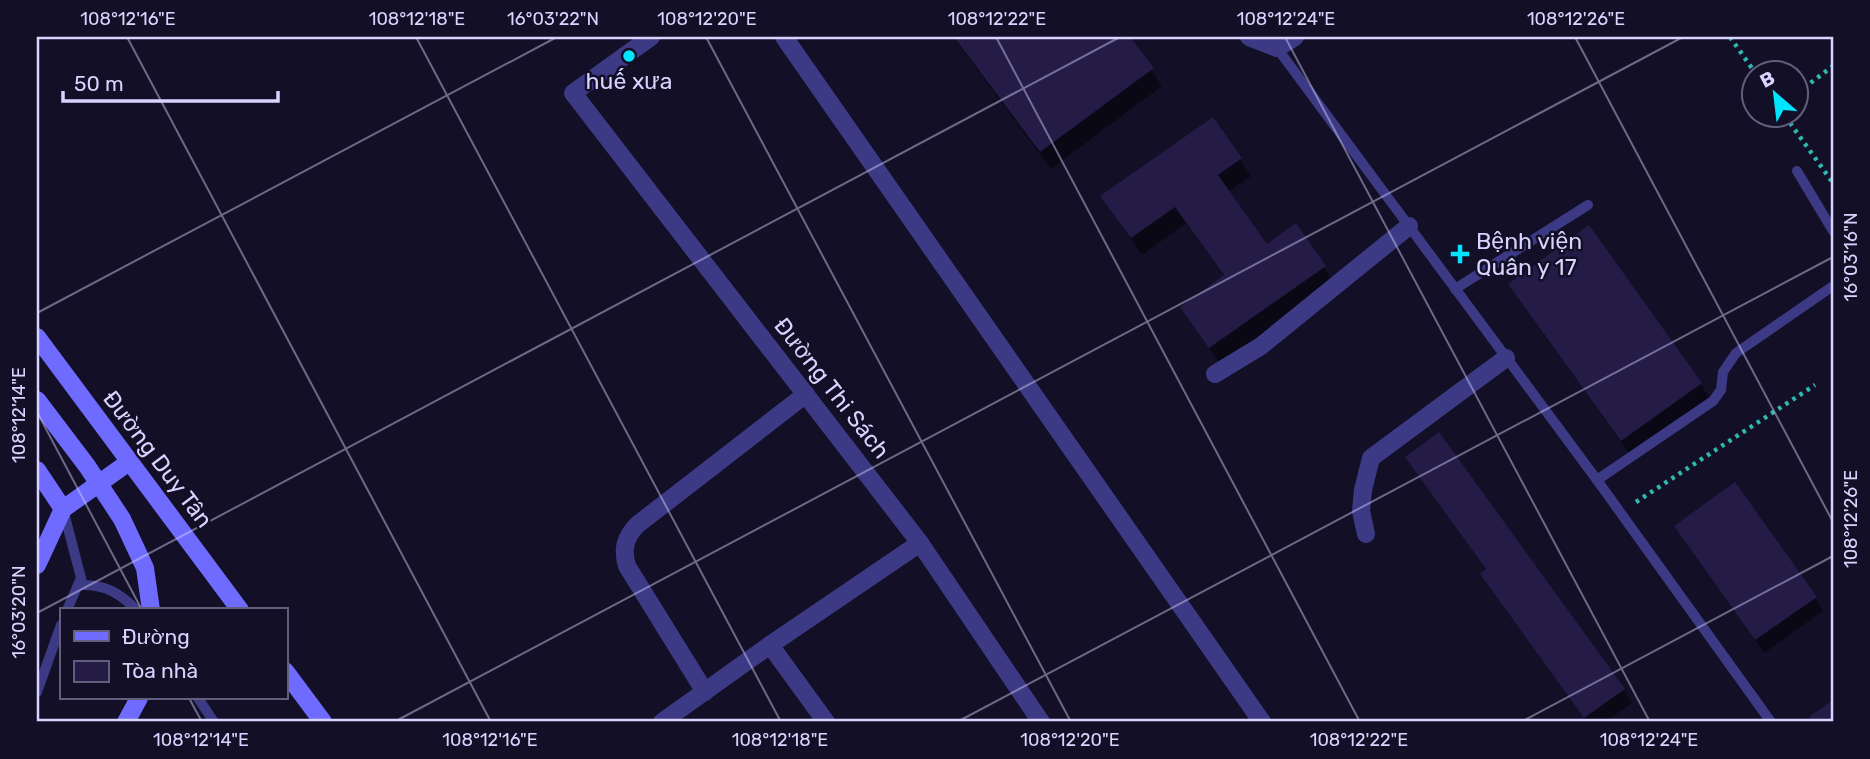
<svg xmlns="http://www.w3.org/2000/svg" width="1870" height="759" font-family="Rubik,sans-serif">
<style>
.shadow{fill:#0007}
.building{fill:#241b47}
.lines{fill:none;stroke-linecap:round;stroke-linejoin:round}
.path{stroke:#2fb8b0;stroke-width:4.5;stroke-dasharray:3.5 5;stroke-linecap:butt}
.lane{stroke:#3d3a85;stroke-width:10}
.street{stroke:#3d3a85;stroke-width:18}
.secondary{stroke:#6f6bff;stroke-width:18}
.ticks{fill:none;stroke:#d9d4ff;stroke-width:2;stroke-opacity:0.45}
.poi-dot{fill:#00e5ff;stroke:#130f26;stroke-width:2.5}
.labels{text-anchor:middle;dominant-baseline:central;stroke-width:5;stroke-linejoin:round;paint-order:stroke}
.poi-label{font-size:23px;fill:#d9d4ff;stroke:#130f26}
.street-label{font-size:23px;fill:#d9d4ff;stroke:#130f26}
.neatline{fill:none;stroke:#d9d4ff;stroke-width:2.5}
.ticks-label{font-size:18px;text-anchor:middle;fill:#d9d4ff}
</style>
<rect width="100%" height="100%" fill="#130f26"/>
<!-- shadow -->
<g class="shadow">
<polygon points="953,37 1128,37 1162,86 1051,169"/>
<polygon points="1213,119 1251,176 1228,192 1266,247 1324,267 1334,284 1220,364 1182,307 1225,277 1186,223 1142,255 1103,197"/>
<polygon points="1589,228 1701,384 1711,401 1632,457 1520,301 1510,284"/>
<polygon points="1407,457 1624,690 1632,703 1605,722 1587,722 1490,588 1482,575 1487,571"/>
<polygon points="1684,540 1815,598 1823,611 1764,653"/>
</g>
<!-- building -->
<g class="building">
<polygon points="954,37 1130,37 1154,68 1040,152"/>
<polygon points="1213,117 1242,158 1218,175 1267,244 1296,223 1326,266 1209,348 1180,307 1224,275 1175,207 1131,238 1100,196"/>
<polygon points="1589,225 1702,383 1621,441 1508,284"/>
<polygon points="1439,432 1625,689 1584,718 1480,574 1486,569 1405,457"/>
<polygon points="1735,482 1817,597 1755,640 1674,526"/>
<polygon points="1833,700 1833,722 1813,722 1809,717"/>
</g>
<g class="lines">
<!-- path -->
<g class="path">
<polyline points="1730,37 1756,74"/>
<polyline points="1797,93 1833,66"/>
<polyline points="1785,116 1833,183"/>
<polyline points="1636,502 1815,385"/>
</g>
<!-- lane -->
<g class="lane">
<polyline points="1277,48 1597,480 1771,722"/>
<polyline points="1797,171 1833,231"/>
<polyline points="1455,289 1588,205"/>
<polyline points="1597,480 1713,401 1721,390 1723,372 1736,353 1833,286"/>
<polyline points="63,509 81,578 67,610"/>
<path d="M81 578 83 585C107 585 120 594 137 610"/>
<polyline points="37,692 61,625"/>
<polyline points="198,698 214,722"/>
</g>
<!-- street -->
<g class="street">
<polyline points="651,37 573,93 920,543 1041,722"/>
<polyline points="784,37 1262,722"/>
<polyline points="1249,37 1277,48 1295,37"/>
<polyline points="1215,374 1261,346 1409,226"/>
<polyline points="1366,534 1361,511 1363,490 1371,458 1506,358"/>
<polyline points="770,645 826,722"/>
<path d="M705 692 627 566C622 549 625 538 637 525L806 394"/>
<polyline points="662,722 770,645 920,543"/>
</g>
<!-- secondary -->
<g class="secondary">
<polyline points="37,337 240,610"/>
<polyline points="37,400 87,466 122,519 145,568 151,610"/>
<polyline points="37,470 63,509"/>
<polyline points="37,565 63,509 129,462"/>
<polyline points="285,671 323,722"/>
<polyline points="126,722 139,698"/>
</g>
</g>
<!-- ticks -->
<path class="ticks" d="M127 37 491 722M416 37 781 722M706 37 1071 722M996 37 1360 722M1285 37 1650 722M1575 37 1833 522M37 313 557 37M37 412 142 610M37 613 1120 37M189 698 202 722M394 722 1683 37M957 722 1833 257M1521 722 1833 556"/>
<!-- markers -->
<g class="poi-dot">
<circle cx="629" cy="56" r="7"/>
<path d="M1456.5 243.5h7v7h7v7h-7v7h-7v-7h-7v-7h7z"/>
</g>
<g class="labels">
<!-- poi labels -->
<g class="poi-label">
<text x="629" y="81">huế xưa</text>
<text x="1476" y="241" text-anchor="start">Bệnh viện<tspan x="1476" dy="26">Quân y 17</tspan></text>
</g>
<!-- street labels -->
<g class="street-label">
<text transform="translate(832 388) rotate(52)">Đường Thi Sách</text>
<text transform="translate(158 459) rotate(53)">Đường Duy Tân</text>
</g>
</g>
<!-- border -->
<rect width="1870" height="759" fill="none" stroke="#130f26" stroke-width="77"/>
<!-- legend -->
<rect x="60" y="608" width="228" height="91" fill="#130f26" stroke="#625e7d" stroke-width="2"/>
<rect x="74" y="631" width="35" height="10" fill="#6f6bff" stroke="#625e7d" stroke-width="2"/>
<text x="122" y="644" font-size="21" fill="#d9d4ff">Đường</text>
<rect x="74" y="661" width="35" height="21" fill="#241b47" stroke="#625e7d" stroke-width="2"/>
<text x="122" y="678" font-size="21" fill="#d9d4ff">Tòa nhà</text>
<!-- north arrow -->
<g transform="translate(1775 94) rotate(332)"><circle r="33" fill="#130f26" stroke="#625e7d" stroke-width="2"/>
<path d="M0-5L12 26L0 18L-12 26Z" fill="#00e5ff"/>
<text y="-10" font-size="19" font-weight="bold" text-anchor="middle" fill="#d9d4ff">B</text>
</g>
<!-- scale -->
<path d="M63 91v10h215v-10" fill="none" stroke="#d9d4ff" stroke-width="3.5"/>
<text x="74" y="91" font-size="21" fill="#d9d4ff" stroke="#130f26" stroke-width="5" paint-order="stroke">50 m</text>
<rect x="38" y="38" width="1794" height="682" class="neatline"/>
<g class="ticks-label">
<text x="128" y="25">108°12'16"E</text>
<text x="417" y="25">108°12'18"E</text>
<text x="553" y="25">16°03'22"N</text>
<text x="707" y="25">108°12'20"E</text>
<text x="997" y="25">108°12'22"E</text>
<text x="1286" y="25">108°12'24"E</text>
<text x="1576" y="25">108°12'26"E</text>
<text transform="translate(1851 257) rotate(-90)" y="6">16°03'16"N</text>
<text transform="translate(19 415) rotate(-90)" y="6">108°12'14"E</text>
<text transform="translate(1851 519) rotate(-90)" y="6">108°12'26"E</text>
<text transform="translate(19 612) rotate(-90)" y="6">16°03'20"N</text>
<text x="201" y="746">108°12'14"E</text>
<text x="490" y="746">108°12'16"E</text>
<text x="780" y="746">108°12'18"E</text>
<text x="1070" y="746">108°12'20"E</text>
<text x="1359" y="746">108°12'22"E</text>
<text x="1649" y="746">108°12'24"E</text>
</g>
</svg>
